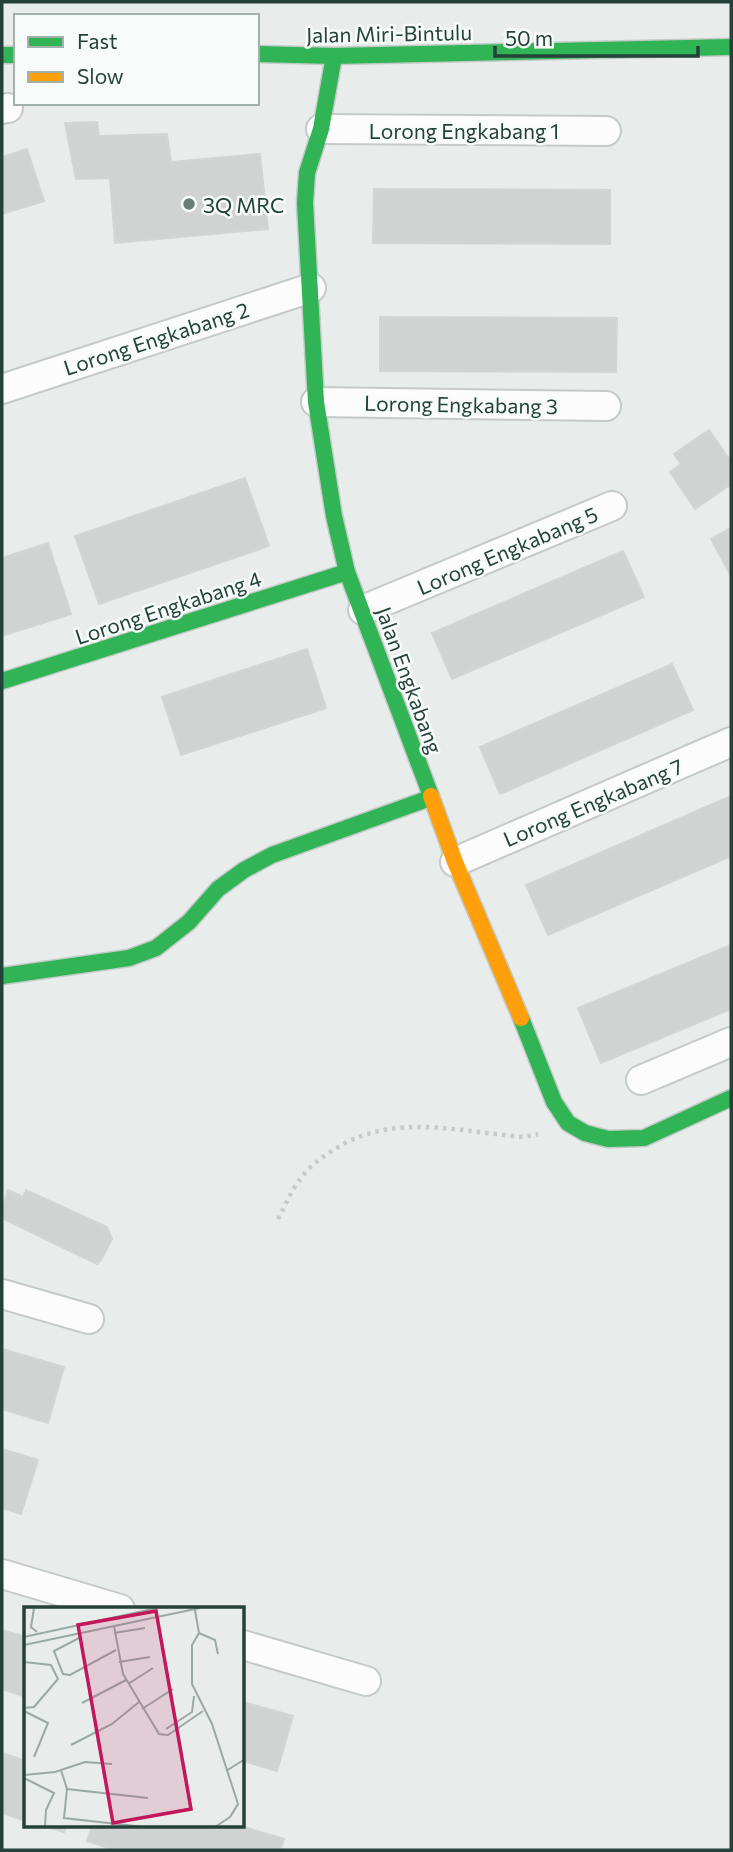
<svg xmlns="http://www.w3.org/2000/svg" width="733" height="1852" font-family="Commissioner,sans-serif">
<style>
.building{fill:#cfd4d2;stroke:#d1d6d4;stroke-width:2}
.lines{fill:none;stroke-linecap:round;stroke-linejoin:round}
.street-casing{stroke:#c5cac8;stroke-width:32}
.fast-casing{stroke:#c3cbc8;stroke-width:19}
.slow-casing{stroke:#c3cbc8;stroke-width:19}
.path{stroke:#c3ccca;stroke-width:4.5;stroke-dasharray:3.5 5;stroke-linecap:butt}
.street{stroke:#fcfcfc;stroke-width:28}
.fast{stroke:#30b455;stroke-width:16}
.slow{stroke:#ff9f0a;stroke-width:16}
.poi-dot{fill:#697e78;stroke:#f7fbf9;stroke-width:2.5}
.labels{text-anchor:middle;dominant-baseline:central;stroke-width:5;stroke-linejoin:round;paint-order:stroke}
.street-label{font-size:21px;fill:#24423a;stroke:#f7fbf9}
.poi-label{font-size:21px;fill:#24423a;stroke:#f7fbf9;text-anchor:start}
.inset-road{fill:none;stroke:#9aa9a4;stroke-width:2}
.view{fill:#c2185b;fill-opacity:0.15;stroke:#c2185b;stroke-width:3.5}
.inset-edge{fill:none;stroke:#24423a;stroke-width:3.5}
</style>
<rect width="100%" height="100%" fill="#e8edeb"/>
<!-- building -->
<g class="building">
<polygon points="97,122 99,136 167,134 171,162 260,154 268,229 115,243 110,178 76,179 65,123"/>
<polygon points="27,149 44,201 2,214 2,157"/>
<polygon points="374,189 610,190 610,244 373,243"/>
<polygon points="380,317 617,318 616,372 380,371"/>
<polygon points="709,430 731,462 731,484 695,509 670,472 681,464 674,454"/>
<polygon points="245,478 269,546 99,604 75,536"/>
<polygon points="731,528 731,576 711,539"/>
<polygon points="48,543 71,614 2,636 2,558"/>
<polygon points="623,551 644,597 452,679 432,633"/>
<polygon points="307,649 326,708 181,755 162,697"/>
<polygon points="672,664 693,710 500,794 480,747"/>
<polygon points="731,796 731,856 548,935 526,885"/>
<polygon points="731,945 731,1009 601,1063 578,1008"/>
<polygon points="8,1190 23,1197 26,1190 107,1227 112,1239 101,1260 97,1264 2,1218 2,1209"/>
<polygon points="2,1349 64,1367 48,1423 2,1409"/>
<polygon points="2,1449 38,1460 21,1514 2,1508"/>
<polygon points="2,1630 26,1637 26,1697 2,1689"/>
<polygon points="243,1702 293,1716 277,1771 243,1761"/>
<polygon points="2,1753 26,1761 26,1821 2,1813"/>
<polygon points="43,1826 66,1826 64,1832"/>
<polygon points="92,1826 241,1826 284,1839 280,1850 115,1850 87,1841"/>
</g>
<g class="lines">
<defs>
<g id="street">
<polyline points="2,109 8,108"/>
<polyline points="321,129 606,131"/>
<polyline points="2,389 311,288"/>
<polyline points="316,402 606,406"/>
<polyline points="363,610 612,506"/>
<polyline points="455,862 731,742"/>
<polyline points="641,1080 731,1042"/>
<polyline points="2,1294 89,1319"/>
<polyline points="2,1574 120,1609"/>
<polyline points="243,1645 366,1681"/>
</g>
<g id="fast">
<polyline points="257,54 334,56 731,47"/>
<polyline points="2,55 16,55"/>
<polyline points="334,56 321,129 307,173 305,203 316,402 334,516 347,572 431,796"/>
<polyline points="2,681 347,572"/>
<polyline points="2,976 129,958 156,948 189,922 218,889 244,870 272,855 430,798"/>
<polyline points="521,1018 554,1102 568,1123 585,1133 608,1139 644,1138 731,1098"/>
</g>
<polyline id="slow" points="431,796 455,862 521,1018"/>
</defs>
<!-- street casing -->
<use href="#street" class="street-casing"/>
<!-- fast casing -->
<use href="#fast" class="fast-casing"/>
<!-- slow casing -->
<use href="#slow" class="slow-casing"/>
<!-- path -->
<path class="path" d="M278 1219C284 1208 289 1196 296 1185 305 1170 320 1158 335 1149 393 1112 460 1132 524 1137L538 1134"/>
<!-- street -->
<use href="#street" class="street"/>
<!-- fast -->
<use href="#fast" class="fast"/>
<!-- slow -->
<use href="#slow" class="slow"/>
</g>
<!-- markers -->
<circle class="poi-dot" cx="189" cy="204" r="7"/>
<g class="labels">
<!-- street labels -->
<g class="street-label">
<text transform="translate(389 33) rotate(-1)">Jalan Miri-Bintulu</text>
<text x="464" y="130">Lorong Engkabang 1</text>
<text transform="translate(156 338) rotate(-18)">Lorong Engkabang 2</text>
<text transform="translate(461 404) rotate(1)">Lorong Engkabang 3</text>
<text transform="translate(507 550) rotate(-23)">Lorong Engkabang 5</text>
<text transform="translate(168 607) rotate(-18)">Lorong Engkabang 4</text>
<text transform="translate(410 680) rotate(70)">Jalan Engkabang</text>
<text transform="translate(593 802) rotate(-23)">Lorong Engkabang 7</text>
</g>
<!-- poi labels -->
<g class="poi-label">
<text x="203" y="204">3Q MRC</text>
</g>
</g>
<!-- overview -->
<g transform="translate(24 1607)">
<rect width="220" height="220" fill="#e8edeb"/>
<path class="inset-road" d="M10 1 7 20 13 25M171 3 175 26 168 38V77L188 117 214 197 206 210 191 220M90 19 99 67 135 127 144 128 179 104M90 26 121 21M175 26 191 33 194 47M0 30 133 1M57 30 30 44 39 67 46 68 92 43M0 38 176 1M0 55 27 58 34 72 10 100 0 101M95 55 126 50M104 77 129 61M58 96 102 73M118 102 149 82M0 104 24 116 10 150M142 122 168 105 170 89M47 138 88 117 115 95M37 163 43 182 124 191M202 164 221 152M0 168 31 165 61 155 88 157M0 171 30 186 22 203 21 220M43 182 40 211 120 220"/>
<path class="view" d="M132 4 167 202 89 216 54 18Z"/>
<rect width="220" height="220" class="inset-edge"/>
</g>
<!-- border -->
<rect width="733" height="1852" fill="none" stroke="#24423a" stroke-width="7"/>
<!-- legend -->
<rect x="14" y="14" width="245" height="91" fill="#f7fbf9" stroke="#a3b1ad" stroke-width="2"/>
<rect x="28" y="37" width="35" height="10" fill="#30b455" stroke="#a3b1ad" stroke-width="2"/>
<text x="77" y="49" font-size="21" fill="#24423a">Fast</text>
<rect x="28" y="72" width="35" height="10" fill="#ff9f0a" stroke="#a3b1ad" stroke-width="2"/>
<text x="77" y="84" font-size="21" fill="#24423a">Slow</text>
<!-- scale -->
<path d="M495 46v10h203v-10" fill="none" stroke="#24423a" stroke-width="3.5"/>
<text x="505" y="46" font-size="21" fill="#24423a" stroke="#f7fbf9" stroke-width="5" paint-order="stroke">50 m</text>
</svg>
